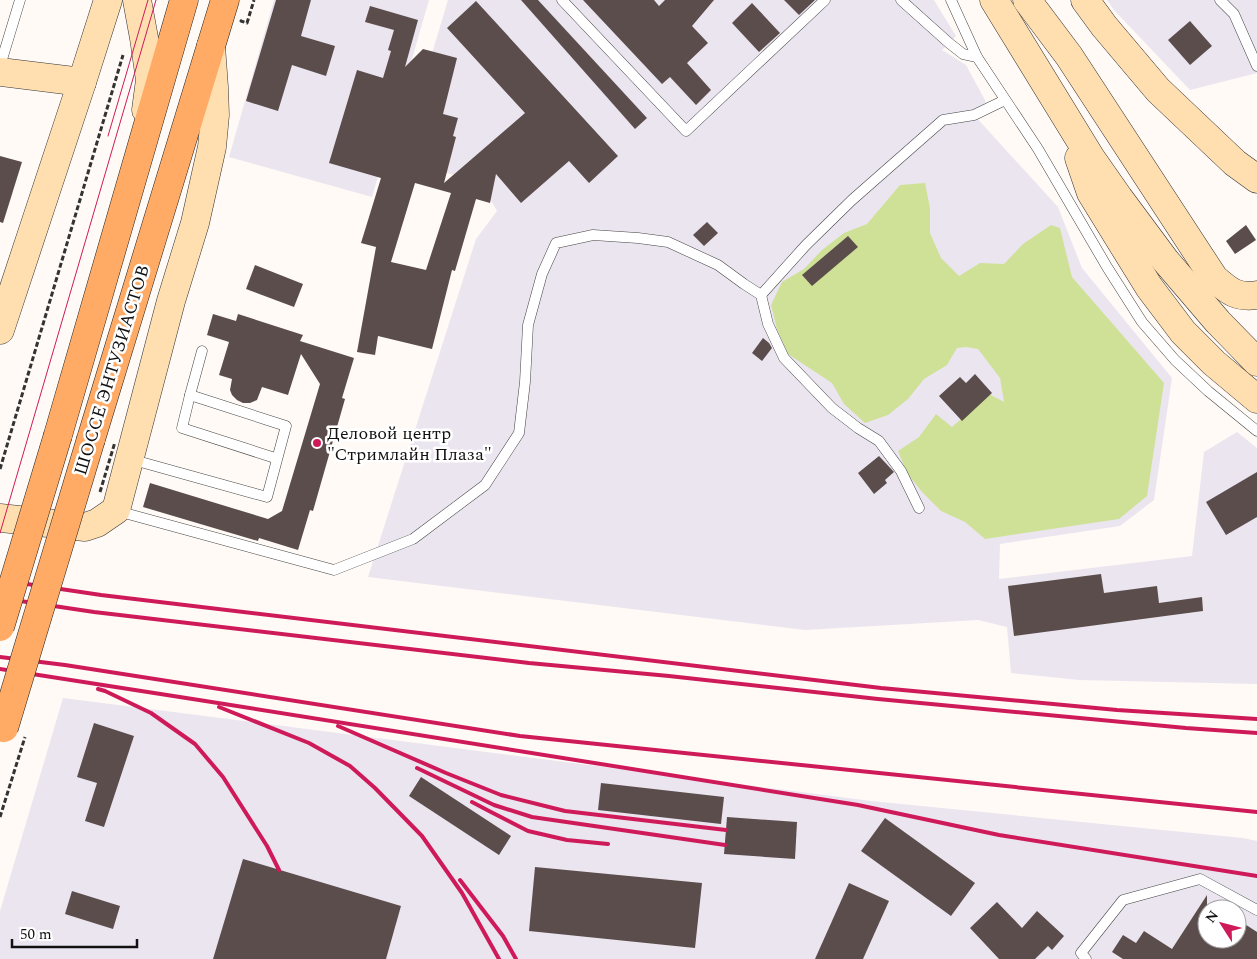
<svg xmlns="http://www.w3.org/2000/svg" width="1257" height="959" font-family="Spectral,serif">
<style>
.industrial{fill:#ebe5f0;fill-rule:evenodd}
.forest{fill:#cfe197}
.building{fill:#5b4d4c;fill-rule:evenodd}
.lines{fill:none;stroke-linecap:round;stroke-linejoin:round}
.lane-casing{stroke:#444;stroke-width:11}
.secondary-casing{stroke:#333;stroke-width:29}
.primary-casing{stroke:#222;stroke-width:29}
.path{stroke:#333;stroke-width:3;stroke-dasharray:5 2.5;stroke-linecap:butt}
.lane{stroke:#fff;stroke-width:10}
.secondary{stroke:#ffdeb0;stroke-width:28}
.primary{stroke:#ffaa65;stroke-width:28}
.tram{stroke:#cf1a5a;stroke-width:1}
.rail{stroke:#cf1a5a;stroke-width:4}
.primary-bridge-casing{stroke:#222;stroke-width:29;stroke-linecap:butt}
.path-bridge{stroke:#333;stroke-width:3;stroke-dasharray:5 2.5;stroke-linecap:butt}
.primary-bridge{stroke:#ffaa65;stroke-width:28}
.poi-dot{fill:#cf1a5a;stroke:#fff;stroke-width:2}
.labels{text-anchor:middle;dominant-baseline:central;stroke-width:5;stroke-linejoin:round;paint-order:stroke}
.street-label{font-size:18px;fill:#111;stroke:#fff}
.poi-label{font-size:18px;fill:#111;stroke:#fff;text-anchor:start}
</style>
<rect width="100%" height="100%" fill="#fffaf5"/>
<!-- industrial -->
<g class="industrial">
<polygon points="274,0 429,0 372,197 229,157"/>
<polygon points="448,0 934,0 956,36 942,50 966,65 986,102 974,115 1058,207 1082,268 1172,378 1154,500 1120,526 1000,544 999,579 1192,556 1204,452 1237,432 1257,448 1257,684 1079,680 1011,673 1007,627 978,620 805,630 368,577 476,239 497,211 480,182 400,160"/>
<polygon points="1107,0 1257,0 1257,73 1190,90 1114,10"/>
<path d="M63 698 871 801 1243 838 1257 841V959H0V911ZM1207 909H1237V939H1207Z"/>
</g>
<!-- forest -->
<polygon class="forest" points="925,183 930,208 930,233 941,258 959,276 980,263 1004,264 1023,244 1051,225 1060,228 1072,277 1164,383 1147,496 1119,519 985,539 965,522 941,511 922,492 907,473 898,451 919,437 936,414 952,427 989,394 1004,402 1000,378 978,349 966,347 957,348 947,365 924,379 908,399 888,415 865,423 844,404 832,383 788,354 777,329 771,305 782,282 804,269 822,250 844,233 867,224 900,185"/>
<!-- building -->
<g class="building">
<polygon points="276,0 311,0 301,36 335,46 326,76 292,65 278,111 246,101"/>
<polygon points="521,0 538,0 647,118 635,129"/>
<polygon points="583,0 654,0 659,6 665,0 714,0 692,26 708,43 687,63 711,90 696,105 670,77 662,84"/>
<polygon points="784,0 815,0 799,15"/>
<path d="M476 1 618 156 589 183 569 161 521 203 496 174 490 203 476 199 455 271 452 270 432 349 378 336 375 355 357 352 376 247 361 243 381 178 329 163 357 70 383 78 391 51 388 50 394 30 365 22 370 6 418 20 405 67 423 49 457 58 443 114 458 118 453 136 456 137 444 183 525 113 447 28ZM415 183 451 193 426 270 391 262Z"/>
<polygon points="752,3 780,33 759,52 732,23"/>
<polygon points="1190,21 1212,46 1190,65 1168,40"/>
<polygon points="0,156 22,162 3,223 0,222"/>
<polygon points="707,222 718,233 704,246 693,235"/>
<polygon points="1246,225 1256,240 1235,254 1226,241"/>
<polygon points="848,236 858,247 812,286 802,275"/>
<polygon points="255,265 303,284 294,307 246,289"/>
<polygon points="213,314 236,321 238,314 303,335 300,341 354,358 342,398 345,399 313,511 310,510 298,550 259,538 258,541 143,507 150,483 268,519 282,511 320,384 301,354 288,395 262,387 257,400 250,403 243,403 237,400 232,395 230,390 232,379 219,375 229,342 207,335"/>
<polygon points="763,338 769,343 772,348 762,361 752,353"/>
<polygon points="975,374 992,393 962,421 939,396 960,377 966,383"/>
<polygon points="879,456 894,472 885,480 887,483 874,494 858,473"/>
<polygon points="1257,472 1257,517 1226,535 1206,502"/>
<polygon points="1101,574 1104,593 1157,586 1159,603 1202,597 1203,611 1014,636 1008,586"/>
<polygon points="94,723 134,736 104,827 85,821 97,783 77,777"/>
<polygon points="421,777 511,836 499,855 409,796"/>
<polygon points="601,783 724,797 721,824 598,810"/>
<polygon points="727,817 797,822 795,859 724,854"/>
<polygon points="885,818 975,883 951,916 861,851"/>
<polygon points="243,859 401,906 386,959 213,959"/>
<polygon points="535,867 702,883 695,948 529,931"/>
<polygon points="849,883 889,901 863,959 815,959"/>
<polygon points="72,891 120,906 113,929 65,914"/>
<polygon points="1207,895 1207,939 1237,939 1237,919 1257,932 1257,959 1123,959 1112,952 1123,935 1136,943 1144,931 1172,949"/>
<polygon points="997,902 1022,928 1037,911 1064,936 1052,950 1048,946 1035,959 999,959 970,928"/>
</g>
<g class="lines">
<defs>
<g id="lane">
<polyline points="562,0 686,131 825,0"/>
<polyline points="901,0 949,43 963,54 977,57"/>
<polyline points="951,0 977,57 1038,149 1107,267 1142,322 1175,360 1208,391 1257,431"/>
<polyline points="1220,0 1234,14 1257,66"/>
<polyline points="0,66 20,0"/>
<polyline points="761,295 806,245 852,200 943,120 974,115 1005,100"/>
<polyline points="190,395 182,428 275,458"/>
<polyline points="130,459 267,497 286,426 190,395 202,351"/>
<polyline points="117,511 334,570 413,539 485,485 519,433 525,382 528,325 542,274 556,243 593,235 638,238 668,242 718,265 744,284 761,295 768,324 784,358 832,408 858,428 879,441 901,471 919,508"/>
<polyline points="1086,959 1081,953 1123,900 1200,879 1257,910"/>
</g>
<g id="secondary">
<polyline points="137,0 144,38 150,80 146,110"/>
<polyline points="994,0 1091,158 1119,198 1165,260 1218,322 1257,362"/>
<path d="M1027 0 1069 56 1214 278C1229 291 1236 298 1257 295"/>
<polyline points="1085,0 1104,26 1158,90 1235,163 1257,179"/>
<polyline points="0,72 82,82"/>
<polyline points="1079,158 1091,193 1149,287 1183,332 1214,363 1257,399"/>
<polyline points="0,330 82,82 108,0"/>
<polyline points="0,518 85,527 97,523 116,510 171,301 195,223 212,147 215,115 214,87 211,46"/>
</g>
<g id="primary">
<polyline points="58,435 184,0"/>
<polyline points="91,439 225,0"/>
</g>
</defs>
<!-- lane casing -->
<use href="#lane" class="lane-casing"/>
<!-- secondary casing -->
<use href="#secondary" class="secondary-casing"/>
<!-- primary casing -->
<use href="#primary" class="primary-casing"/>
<!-- path -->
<g class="path">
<polyline points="242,20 241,21 247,23 254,0"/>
<polyline points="0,469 123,55"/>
<polyline points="0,817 25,737"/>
</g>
<!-- lane -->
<use href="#lane" class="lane"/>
<!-- secondary -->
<use href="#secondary" class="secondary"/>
<!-- primary -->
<use href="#primary" class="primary"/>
<!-- tram -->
<g class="tram">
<polyline points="108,136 148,0"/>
<polyline points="0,533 156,0"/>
</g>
<!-- rail -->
<g class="rail">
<polyline points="0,580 101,595 881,688 1117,710 1257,719"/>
<polyline points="0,598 94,612 529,663 669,676 878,699 1186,728 1257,733"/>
<polyline points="0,657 65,665 520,736 1257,812"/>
<polyline points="0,669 199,700 858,805 999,835 1257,876"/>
<polyline points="98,689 105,691 151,713 195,744 223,777 267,846 279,870"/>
<polyline points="219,707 309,743 350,766 375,788 422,836 462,893 499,959"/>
<polyline points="338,726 446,773 501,795 565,811 726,830"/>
<polyline points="417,768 494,805 532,817 725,845"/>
<polyline points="472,802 489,811 528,831 567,840 608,844"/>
<polyline points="460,880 503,936 516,959"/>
</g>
<defs>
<g id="primary-bridge">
<polyline points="0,627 58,435"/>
<polyline points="4,728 91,439"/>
</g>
</defs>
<!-- primary-bridge casing -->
<use href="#primary-bridge" class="primary-bridge-casing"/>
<!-- path-bridge -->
<polyline class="path-bridge" points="100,492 115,442"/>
<!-- primary-bridge -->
<use href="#primary-bridge" class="primary-bridge"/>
</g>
<!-- markers -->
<circle class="poi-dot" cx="317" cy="443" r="5"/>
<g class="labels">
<!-- street labels -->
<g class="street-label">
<text transform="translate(112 370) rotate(-73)">ШОССЕ ЭНТУЗИАСТОВ</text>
</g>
<!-- poi labels -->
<g class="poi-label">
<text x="327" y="433">Деловой центр<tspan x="327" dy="21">"Стримлайн Плаза"</tspan></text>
</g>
</g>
<!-- north arrow -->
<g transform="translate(1222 924) rotate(306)"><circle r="24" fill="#ffffff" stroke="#a0a0a0"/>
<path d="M0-4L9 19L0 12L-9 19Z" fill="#cf1a5a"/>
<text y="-8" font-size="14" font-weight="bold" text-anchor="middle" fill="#111111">N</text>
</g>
<!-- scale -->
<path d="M12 939v8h125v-8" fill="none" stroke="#111111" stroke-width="2.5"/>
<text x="20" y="939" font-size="15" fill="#111111" stroke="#ffffff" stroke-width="4" paint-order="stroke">50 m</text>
</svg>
